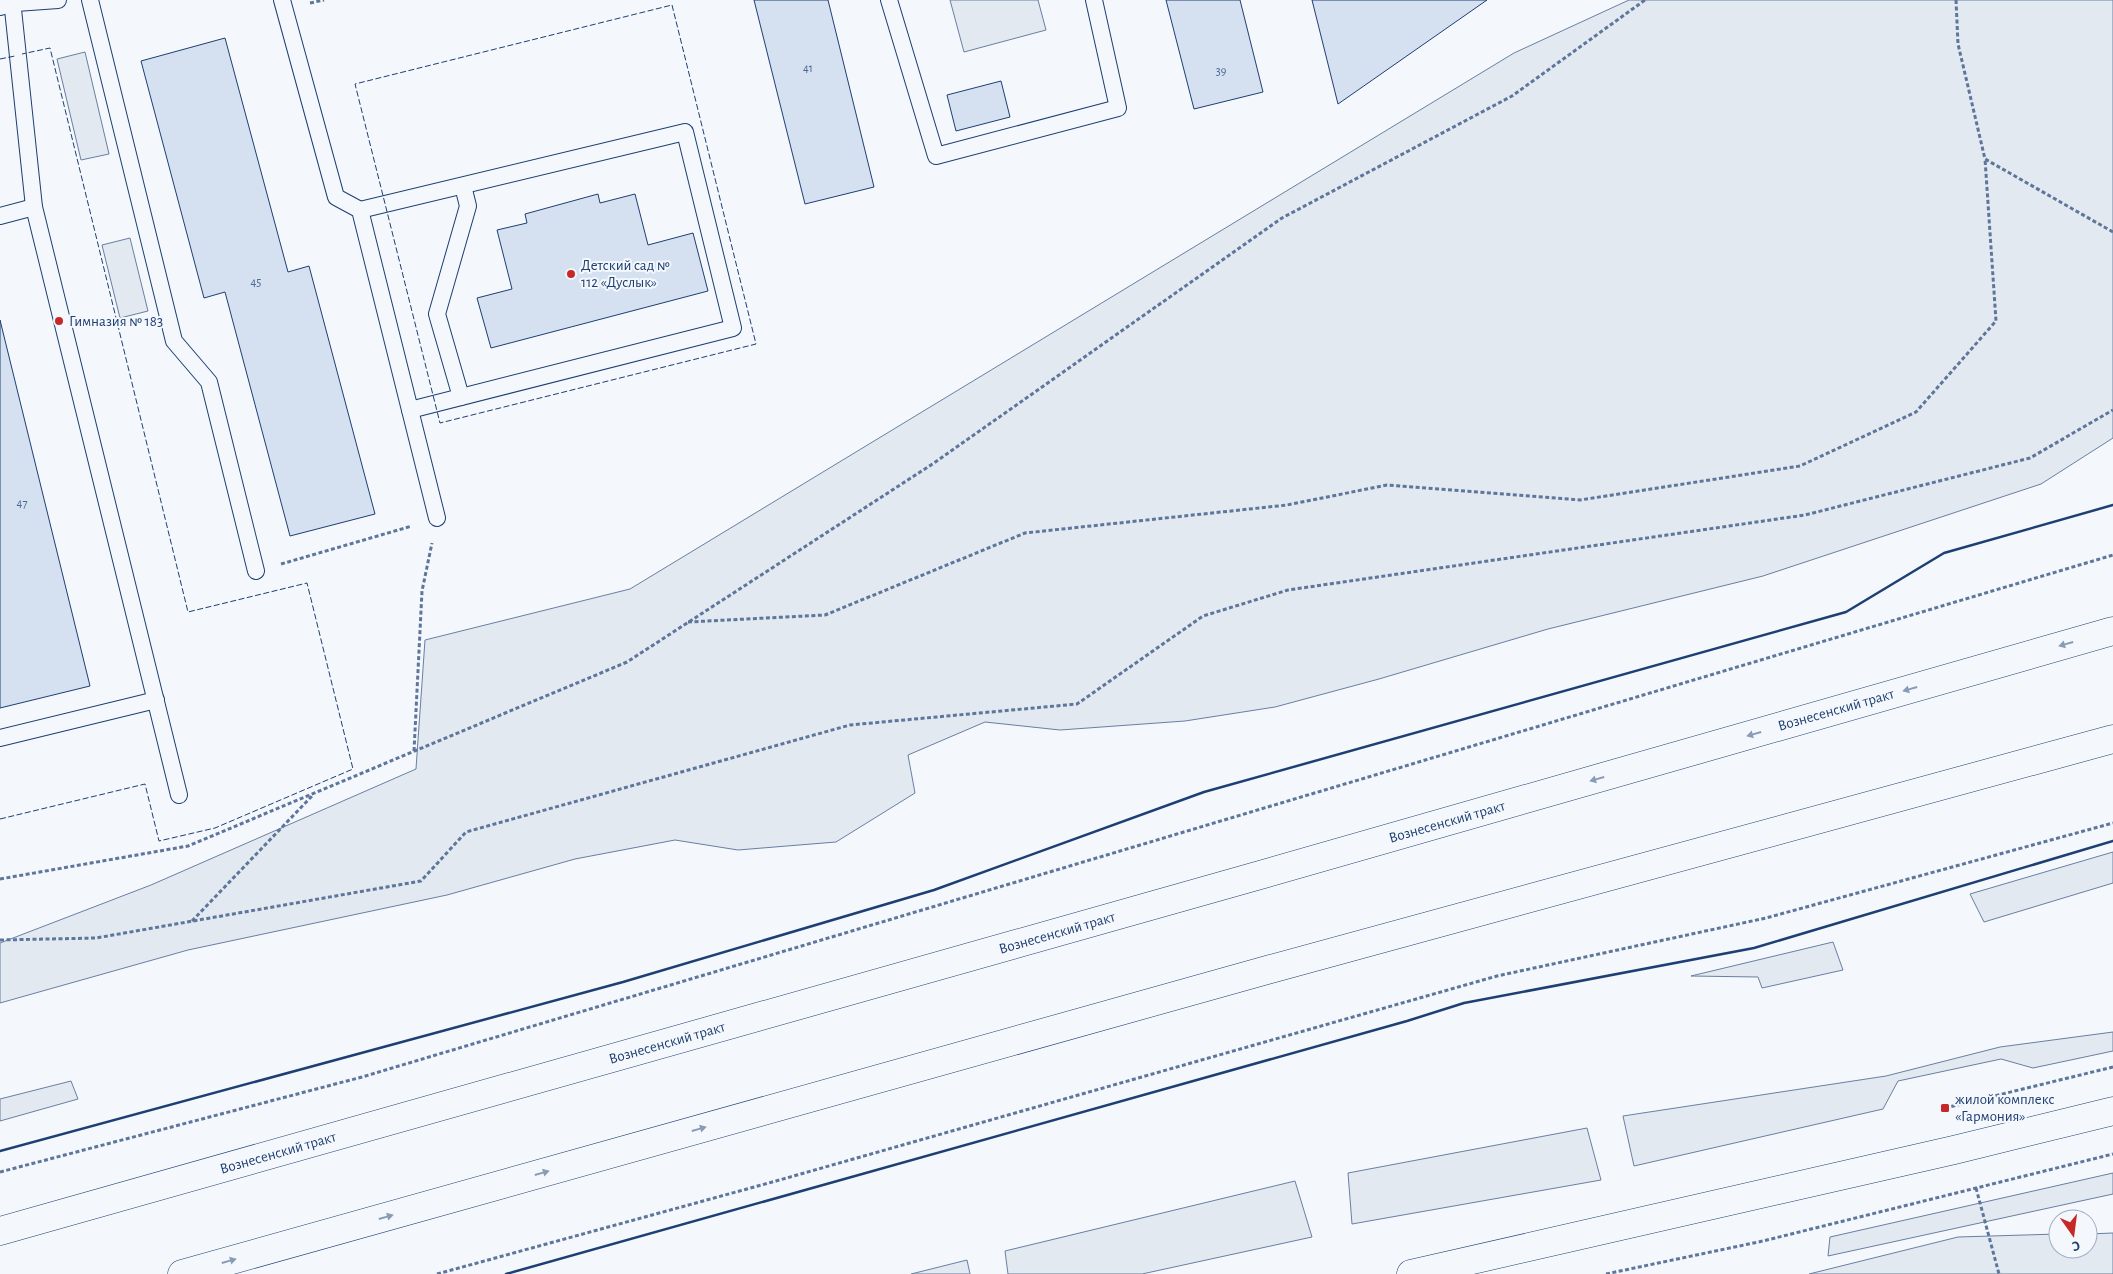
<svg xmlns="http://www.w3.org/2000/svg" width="2113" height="1274" font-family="'Alegreya Sans',sans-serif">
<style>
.green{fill:#e3e9f0;stroke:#687fa3}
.building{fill:#d5e0f0;stroke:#1d3f73}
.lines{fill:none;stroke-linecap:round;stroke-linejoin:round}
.service-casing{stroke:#1d3f73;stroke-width:18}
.tertiary-casing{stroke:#1d3f73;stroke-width:29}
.primary-casing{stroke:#1d3f73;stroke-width:29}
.path{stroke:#5e769c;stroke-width:3;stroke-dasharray:4 2.5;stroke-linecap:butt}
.service{stroke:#f4f7fb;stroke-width:16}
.tertiary{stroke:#f4f7fb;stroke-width:28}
.primary{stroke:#f4f7fb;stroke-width:28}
.fence{stroke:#1d3f73;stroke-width:1;stroke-dasharray:6 2.5;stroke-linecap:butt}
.wall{stroke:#1d3f73;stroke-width:2.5}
.oneway{fill:#889bb7}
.poi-dot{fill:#c62828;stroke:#f4f7fb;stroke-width:2}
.labels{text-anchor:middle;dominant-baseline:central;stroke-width:4;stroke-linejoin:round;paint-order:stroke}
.number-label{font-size:12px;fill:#4b6792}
.poi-label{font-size:15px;fill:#1d3f73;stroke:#f4f7fb;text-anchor:start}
.street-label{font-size:15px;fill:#1d3f73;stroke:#f4f7fb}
</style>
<rect width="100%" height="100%" fill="#f4f7fb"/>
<!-- green -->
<g class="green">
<polygon points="950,0 1038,0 1046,30 964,52"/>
<polygon points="1629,0 2113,0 2113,438 2041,484 1763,576 1548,629 1379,679 1275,707 1185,721 1060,730 985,722 908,755 915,793 836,842 738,850 675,840 575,859 447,895 188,950 0,1003 0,943 151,885 416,769 425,640 630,589 1514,53"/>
<polygon points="85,52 109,154 81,160 57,59"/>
<polygon points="130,238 148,311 120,318 102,245"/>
<polygon points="2113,852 2113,883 1984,922 1970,894"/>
<polygon points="1833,942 1843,970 1762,988 1758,977 1691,976"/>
<polygon points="2113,1032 2113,1051 2033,1068 2001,1059 1898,1081 1883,1109 1634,1166 1623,1116 1886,1076 2000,1047"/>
<polygon points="71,1081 78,1099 0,1121 0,1099"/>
<polygon points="1587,1128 1601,1180 1352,1224 1348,1173"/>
<polygon points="2113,1173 2113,1194 1828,1256 1830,1237"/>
<polygon points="1295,1181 1312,1237 1142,1274 1008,1274 1005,1251"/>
<polygon points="2113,1233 2113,1274 1809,1274 1958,1237 2058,1234 2058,1249 2088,1249 2088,1234"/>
<polygon points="967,1260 970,1274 911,1274"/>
</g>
<!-- building -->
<g class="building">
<polygon points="754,0 828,0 874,187 805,204"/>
<polygon points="1166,0 1240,0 1263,92 1194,109"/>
<polygon points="1312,0 1487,0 1338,104"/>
<polygon points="225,38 288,272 309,266 375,514 290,536 225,292 204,298 141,61"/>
<polygon points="1001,81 1010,117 956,131 947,95"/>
<polygon points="598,194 600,203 635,194 648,245 693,233 708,291 491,348 477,298 512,289 497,230 527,223 525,214"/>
<polygon points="0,320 90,686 0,708"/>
</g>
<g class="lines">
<defs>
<g id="service">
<polyline points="12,0 34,207 179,795"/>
<polyline points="90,0 174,341 209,382 256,571"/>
<polyline points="282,0 336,197 360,210 437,518"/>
<polyline points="889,0 936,156 1118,108 1094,0"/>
<polyline points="0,7 16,3 58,0"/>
<polyline points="360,210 685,132 733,328 410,410"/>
<polyline points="0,216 34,207"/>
<polyline points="461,397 437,314 468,206 463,186"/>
<polyline points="0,738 156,700"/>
</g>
<polyline id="tertiary" points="1411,1274 1954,1150 2113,1111"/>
<g id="primary">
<polyline points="0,1231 1253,877 2113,631"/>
<polyline points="182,1274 1267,970 2113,739"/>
</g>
</defs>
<!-- service casing -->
<use href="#service" class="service-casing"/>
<!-- tertiary casing -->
<use href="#tertiary" class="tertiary-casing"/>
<!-- primary casing -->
<use href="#primary" class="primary-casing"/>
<!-- path -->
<g class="path">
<polyline points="1956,0 1958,44 1985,159 2113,232"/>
<polyline points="310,3 324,0"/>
<polyline points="281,564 412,526"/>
<polyline points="688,622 825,615 1025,533 1287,505 1387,485 1580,500 1800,466 1916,412 1996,321 1985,159"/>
<polyline points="414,751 422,591 432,543"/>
<polyline points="0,879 188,846 627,662 934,463 1282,218 1512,96 1645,0"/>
<polyline points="192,921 312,796"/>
<polyline points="0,940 96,938 421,881 466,832 850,725 1077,704 1203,616 1288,590 1805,515 2030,458 2113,410"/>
<polyline points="1945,1108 2113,1067"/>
<polyline points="0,1172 362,1077 2113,555"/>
<polyline points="1976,1188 1999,1274"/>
<polyline points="437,1274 776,1181 1497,976 1766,918 2113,823"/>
<polyline points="1606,1274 1763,1241 2113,1154"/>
</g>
<!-- service -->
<use href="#service" class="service"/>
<!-- tertiary -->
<use href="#tertiary" class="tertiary"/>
<!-- primary -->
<use href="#primary" class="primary"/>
<!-- fence -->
<g class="fence">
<polygon points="672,5 756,344 440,423 355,84"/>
<polyline points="0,59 15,56"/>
<polyline points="0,819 145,784 159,841 215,828 353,769 307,583 188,612 50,48 22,54"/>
</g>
<!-- wall -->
<g class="wall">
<polyline points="0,1151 623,982 934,890 1204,792 1846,612 1944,553 2113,505"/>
<polyline points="506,1274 1407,1021 1464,1003 1754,948 2113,841"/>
</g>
</g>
<!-- one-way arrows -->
<defs><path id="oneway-solid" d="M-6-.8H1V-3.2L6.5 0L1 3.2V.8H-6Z" transform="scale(1.25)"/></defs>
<g class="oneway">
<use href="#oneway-solid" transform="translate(2066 644) rotate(164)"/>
<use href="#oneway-solid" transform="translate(1910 689) rotate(164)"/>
<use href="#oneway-solid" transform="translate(1754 734) rotate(164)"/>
<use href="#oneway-solid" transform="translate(1597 779) rotate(164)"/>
<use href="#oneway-solid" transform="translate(699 1129) rotate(-16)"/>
<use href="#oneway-solid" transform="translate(542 1173) rotate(-16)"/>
<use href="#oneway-solid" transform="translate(386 1217) rotate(-16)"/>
<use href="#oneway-solid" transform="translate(229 1261) rotate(-16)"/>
</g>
<!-- markers -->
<g class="poi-dot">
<circle cx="571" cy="274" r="5"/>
<circle cx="59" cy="321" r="5"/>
<rect x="1940" y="1103" width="10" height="10" rx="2.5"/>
</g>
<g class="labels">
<!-- number labels -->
<g class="number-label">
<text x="808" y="68">41</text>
<text x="1221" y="71">39</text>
<text x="256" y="282">45</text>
<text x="22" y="503">47</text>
</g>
<!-- poi labels -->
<g class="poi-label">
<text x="581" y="265">Детский сад №<tspan x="581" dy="17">112 «Дуслык»</tspan></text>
<text x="69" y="321">Гимназия № 183</text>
<text x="1955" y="1099">жилой комплекс<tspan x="1955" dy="17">«Гармония»</tspan></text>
</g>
<!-- street labels -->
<g class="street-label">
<text transform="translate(1836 710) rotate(-16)">Вознесенский тракт</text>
<text transform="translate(1447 822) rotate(-16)">Вознесенский тракт</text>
<text transform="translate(1057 933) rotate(-16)">Вознесенский тракт</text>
<text transform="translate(667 1043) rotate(-16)">Вознесенский тракт</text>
<text transform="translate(278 1153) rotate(-16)">Вознесенский тракт</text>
</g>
</g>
<!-- north arrow -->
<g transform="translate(2073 1234) rotate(166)"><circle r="24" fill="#f4f7fb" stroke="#9eadc5"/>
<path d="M0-4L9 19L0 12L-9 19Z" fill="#c62828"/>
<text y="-8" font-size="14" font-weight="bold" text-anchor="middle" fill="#1d3f73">С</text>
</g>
</svg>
